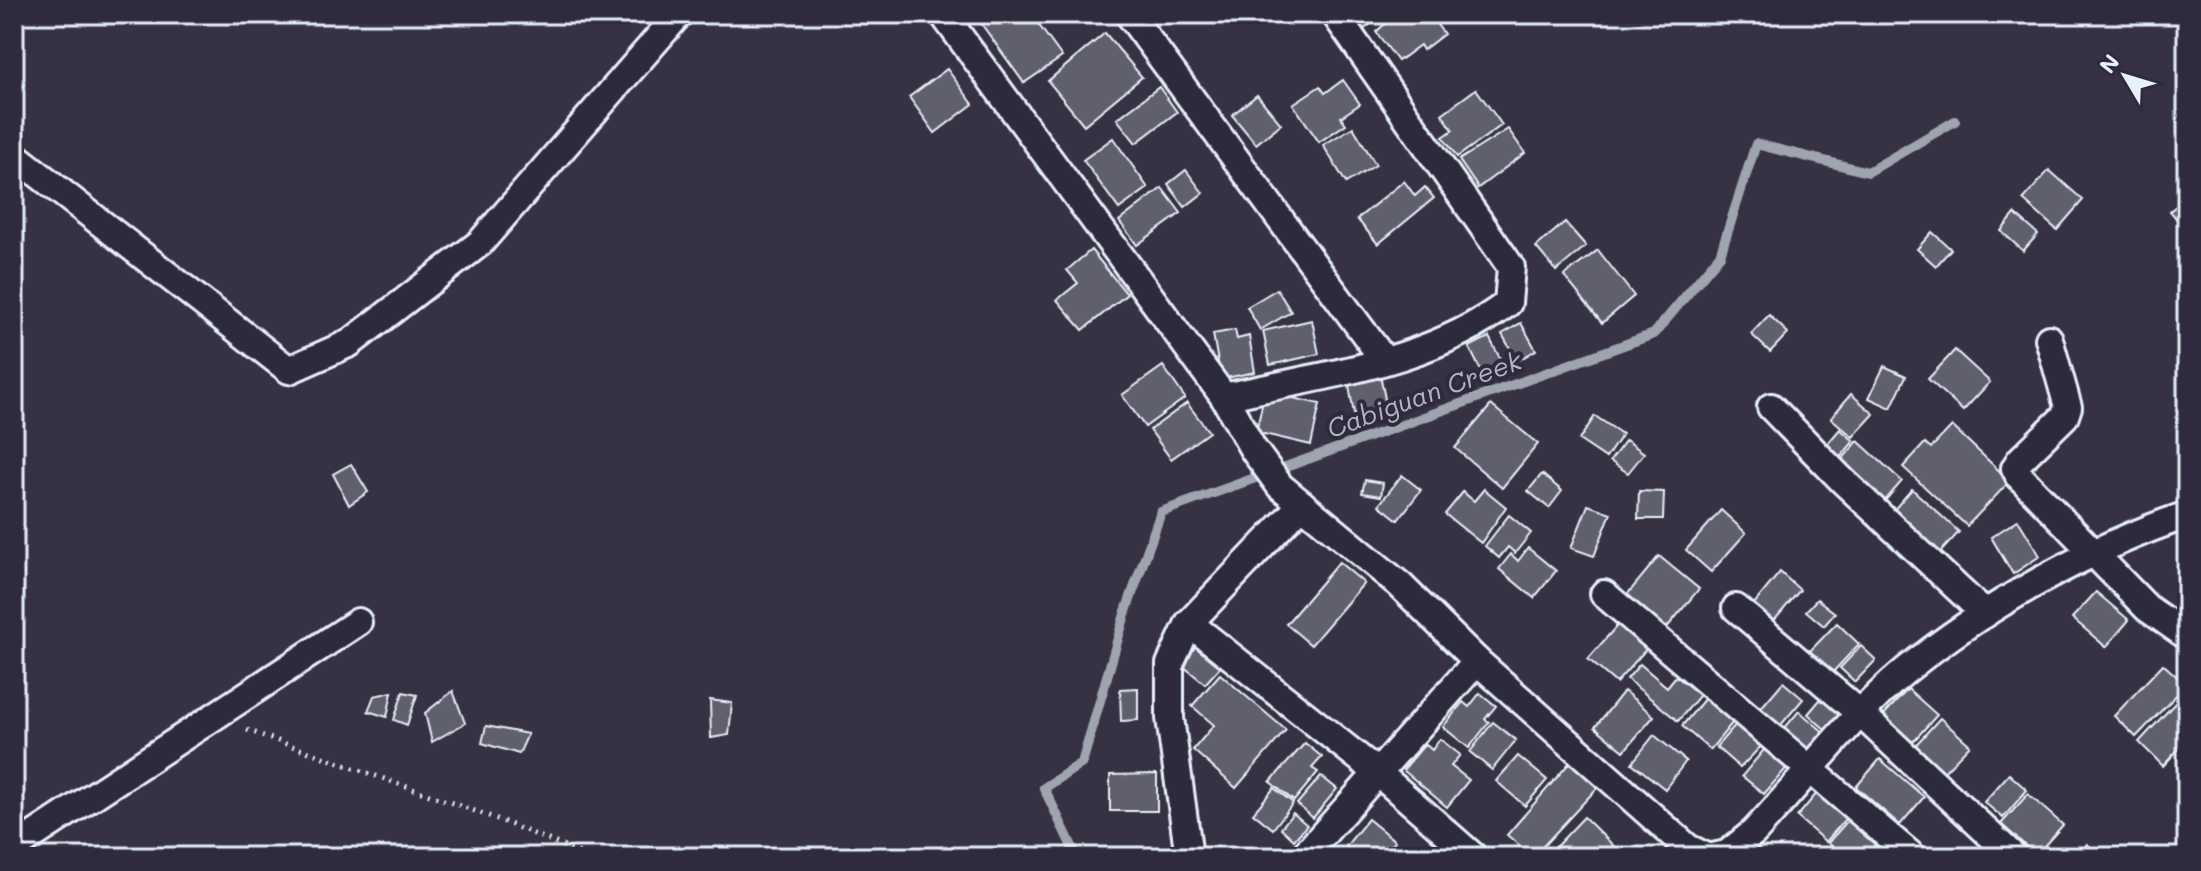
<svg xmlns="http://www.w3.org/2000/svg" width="2201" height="871" font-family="Mali,sans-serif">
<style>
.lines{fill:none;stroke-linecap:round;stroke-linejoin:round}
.stream{stroke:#a0a4af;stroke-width:10}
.building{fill:#605e6e;stroke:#e8f1f8;stroke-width:2}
.street-casing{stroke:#e8f1f8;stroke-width:32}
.path{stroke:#e8f1f8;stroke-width:5;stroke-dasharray:2 6;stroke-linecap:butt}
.street{stroke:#2f2a3d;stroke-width:26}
.labels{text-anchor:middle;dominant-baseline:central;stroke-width:8;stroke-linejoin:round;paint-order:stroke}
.water-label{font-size:26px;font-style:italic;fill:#b2b7c2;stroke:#2f2a3d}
</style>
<rect width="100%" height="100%" fill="#363244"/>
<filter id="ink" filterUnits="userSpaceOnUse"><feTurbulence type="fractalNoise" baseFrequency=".0125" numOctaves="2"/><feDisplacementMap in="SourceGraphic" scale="16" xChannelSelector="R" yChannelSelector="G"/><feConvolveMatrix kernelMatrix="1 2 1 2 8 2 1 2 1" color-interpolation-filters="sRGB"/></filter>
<g filter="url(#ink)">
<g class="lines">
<!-- stream -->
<polyline class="stream" points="1077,857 1044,788 1082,763 1125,614 1161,512 1654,334 1720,255 1756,144 1868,172 1955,121"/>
</g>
<!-- building -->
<g class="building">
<polygon points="991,14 1031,14 1062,57 1024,83 980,22"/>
<polygon points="1350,14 1377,14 1379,17 1363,30"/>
<polygon points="1396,14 1429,14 1444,34 1423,50 1420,45 1398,61 1376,32"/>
<polygon points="1105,33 1142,77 1084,125 1048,81"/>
<polygon points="947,69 973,104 935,133 909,97"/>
<polygon points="1343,80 1360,104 1341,117 1346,124 1319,142 1293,104 1320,86 1325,93"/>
<polygon points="1159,87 1177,112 1136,143 1117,119"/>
<polygon points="1476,89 1502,125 1457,157 1443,137 1453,130 1442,114"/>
<polygon points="1257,95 1281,124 1256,144 1232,115"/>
<polygon points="1353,127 1376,165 1346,183 1323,145"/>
<polygon points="1508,129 1525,153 1478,188 1459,160"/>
<polygon points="1113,138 1148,188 1119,209 1083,160"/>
<polygon points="1186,170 1203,193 1185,207 1168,184"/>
<polygon points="2049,170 2083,200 2057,230 2023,200"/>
<polygon points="1404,181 1415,196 1425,187 1434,198 1378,244 1357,219"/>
<polygon points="1162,188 1181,213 1137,245 1119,221"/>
<polygon points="2187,197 2187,226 2184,228 2170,211"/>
<polygon points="2015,214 2038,234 2023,251 2001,231"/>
<polygon points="1565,222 1586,246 1556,271 1536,247"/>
<polygon points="1932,232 1951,249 1936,266 1917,249"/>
<polygon points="1091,250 1127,294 1083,330 1057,300 1078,283 1067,270"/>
<polygon points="1598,250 1634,296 1602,323 1564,276"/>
<polygon points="1277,289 1291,312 1260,330 1247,307"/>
<polygon points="1769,315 1788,333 1770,352 1751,334"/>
<polygon points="1312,320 1319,354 1270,365 1263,331"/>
<polygon points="1521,323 1536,350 1517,361 1502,334"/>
<polygon points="1235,330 1237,339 1249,336 1255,372 1221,379 1213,334"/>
<polygon points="1489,337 1505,368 1485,379 1469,347"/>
<polygon points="1955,350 1990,382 1963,411 1928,379"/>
<polygon points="1163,366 1185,398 1145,427 1122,395"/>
<polygon points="1884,366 1906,376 1891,408 1869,398"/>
<polygon points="1380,374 1388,414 1355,420 1348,380"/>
<polygon points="1265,392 1320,404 1311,445 1256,432"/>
<polygon points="1851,394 1874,414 1853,437 1831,418"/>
<polygon points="1187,403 1209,432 1171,459 1150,430"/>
<polygon points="1491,405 1538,444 1502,488 1455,448"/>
<polygon points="1595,416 1622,434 1606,458 1579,440"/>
<polygon points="1952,426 2010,481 1967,526 1903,467 1925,443 1931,448"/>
<polygon points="1840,429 1854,441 1838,460 1824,448"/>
<polygon points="1626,440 1644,453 1628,473 1610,461"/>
<polygon points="1858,441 1902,481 1883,503 1838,464"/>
<polygon points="351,464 368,492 349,505 333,474"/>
<polygon points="1542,474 1562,491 1549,508 1528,491"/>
<polygon points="1402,475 1421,490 1398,520 1379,505"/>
<polygon points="1365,480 1383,483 1381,496 1362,493"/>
<polygon points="1484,489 1506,507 1481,543 1445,514 1463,492 1474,501"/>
<polygon points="1912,489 1959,532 1937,556 1891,513"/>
<polygon points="1639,491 1664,492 1663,519 1638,519"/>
<polygon points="1588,505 1611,513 1594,556 1571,548"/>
<polygon points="1721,510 1746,533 1711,572 1686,550"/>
<polygon points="1509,515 1531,533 1515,553 1508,547 1499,558 1485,546"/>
<polygon points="2018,520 2040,556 2013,574 1991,537"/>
<polygon points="1528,548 1556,571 1534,598 1499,569 1511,554 1518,561"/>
<polygon points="1659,556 1699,589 1665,630 1625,597"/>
<polygon points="1339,562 1364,583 1311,645 1286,624"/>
<polygon points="1780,572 1800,590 1773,622 1753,605"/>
<polygon points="2096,592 2129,620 2106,647 2072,618"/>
<polygon points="1817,599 1835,613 1824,626 1806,611"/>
<polygon points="1621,621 1649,646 1616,683 1588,659"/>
<polygon points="1837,623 1859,644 1831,674 1809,652"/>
<polygon points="1195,641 1223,664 1205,684 1177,661"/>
<polygon points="1861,646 1876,660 1855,682 1840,668"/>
<polygon points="1640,664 1667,687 1676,676 1700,695 1678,721 1627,679"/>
<polygon points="2163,664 2186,685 2136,737 2114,716"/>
<polygon points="1220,674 1286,730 1236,788 1193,750 1214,725 1192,706"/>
<polygon points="1783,682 1803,699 1780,726 1760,709"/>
<polygon points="1138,688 1138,720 1121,721 1120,689"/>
<polygon points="1908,689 1937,715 1908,747 1879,720"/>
<polygon points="453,691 465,723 432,742 425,713"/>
<polygon points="1624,691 1654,716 1624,751 1595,727"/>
<polygon points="392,692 387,717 368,711 374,696"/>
<polygon points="403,692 417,695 407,725 394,720"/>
<polygon points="1710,692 1738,716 1710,750 1682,726"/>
<polygon points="1480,693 1496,706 1485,719 1489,722 1469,748 1443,727 1463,702 1469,707"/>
<polygon points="1824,695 1843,711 1827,731 1808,714"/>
<polygon points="710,700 732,703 729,735 711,738"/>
<polygon points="2177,701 2187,710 2187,740 2163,766 2139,742"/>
<polygon points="1799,711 1826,734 1805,758 1778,736"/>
<polygon points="1940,718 1970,745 1941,775 1912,749"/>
<polygon points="1493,722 1516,740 1492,770 1470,752"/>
<polygon points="1737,723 1768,739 1740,768 1716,747"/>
<polygon points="486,726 528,734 519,754 482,743"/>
<polygon points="1654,735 1686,761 1665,789 1632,763"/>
<polygon points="1440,739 1460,755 1451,766 1469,780 1447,807 1403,770 1425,744 1432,750"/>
<polygon points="1305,743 1322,757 1312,768 1318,772 1294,801 1270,782"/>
<polygon points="1768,745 1790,764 1764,794 1742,776"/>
<polygon points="1518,756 1547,780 1525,806 1496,781"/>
<polygon points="1880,759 1924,797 1900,825 1856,787"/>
<polygon points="1571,761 1599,786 1533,857 1507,835"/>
<polygon points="1157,774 1157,811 1110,811 1110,775"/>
<polygon points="2009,774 2027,790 2003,818 1984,802"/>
<polygon points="1321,776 1337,789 1313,818 1297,804"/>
<polygon points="1274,788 1293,803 1273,829 1253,813"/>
<polygon points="1817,793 1846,818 1826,842 1797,817"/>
<polygon points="2028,794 2063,825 2036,855 2001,824"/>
<polygon points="1293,813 1307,825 1294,840 1281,828"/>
<polygon points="1584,817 1625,857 1546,857"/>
<polygon points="1368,819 1395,841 1382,857 1359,857 1346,846"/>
<polygon points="1849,819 1877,843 1865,857 1845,857 1828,843"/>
<polygon points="2087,844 2104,857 2077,857"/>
</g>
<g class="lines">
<defs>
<g id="street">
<polyline points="943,14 1224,397 1253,449 1280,486 1400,585 1477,661 1688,848 1707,857"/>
<polyline points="1129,14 1384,360"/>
<polyline points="14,155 289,370 350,343 480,243 679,14"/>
<polyline points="2049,339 2068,407 2065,416 2020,460 2015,468 2019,476 2147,608 2187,636"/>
<path d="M1224 397C1320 375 1429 364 1508 303L1511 267 1335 14"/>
<polyline points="1771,407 1843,481 1985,614"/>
<polyline points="1604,594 1913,857"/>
<polyline points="1736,608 1862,715 2014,857"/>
<polyline points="1189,623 1377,772 1474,857"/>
<polyline points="14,848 358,622"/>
<polyline points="1189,857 1170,718 1170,664 1189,623 1302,504"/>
<polyline points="1303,857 1477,661"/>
<path d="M1713 857 1727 854 1754 832C1802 781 1852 715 1905 671 1983 607 2091 547 2187 515"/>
</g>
</defs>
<!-- street casing -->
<use href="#street" class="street-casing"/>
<!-- path -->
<polyline class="path" points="247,730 500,820 590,857"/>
<!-- street -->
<use href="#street" class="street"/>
</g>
</g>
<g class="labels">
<!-- water labels -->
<g class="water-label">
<text transform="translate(1424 394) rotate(-20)">Cabiguan Creek</text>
</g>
</g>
<!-- margin -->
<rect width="2201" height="871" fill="none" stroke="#2f2a3d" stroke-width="48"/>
<rect x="24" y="24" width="2153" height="823" fill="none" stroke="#e8f1f8" stroke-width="3" filter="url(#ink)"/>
<!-- north arrow -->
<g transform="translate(2125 76) rotate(308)" stroke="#2f2a3d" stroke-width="6" paint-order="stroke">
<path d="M0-6L14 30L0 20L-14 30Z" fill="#e8f1f8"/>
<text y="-12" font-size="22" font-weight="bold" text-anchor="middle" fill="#e8f1f8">N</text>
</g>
</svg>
